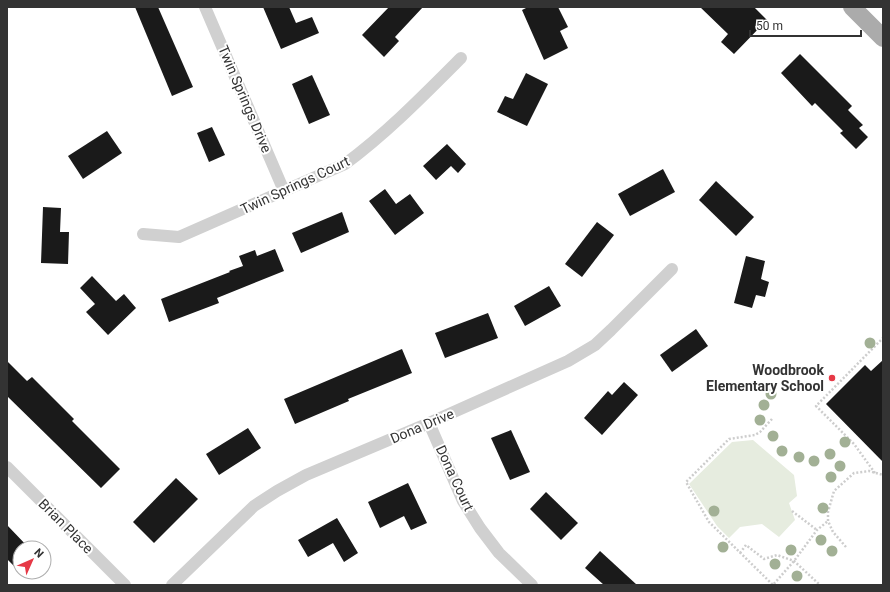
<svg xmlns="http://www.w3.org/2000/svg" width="890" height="592" font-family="Roboto,sans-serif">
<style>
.green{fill:#e6ecdf}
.building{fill:#1a1a1a}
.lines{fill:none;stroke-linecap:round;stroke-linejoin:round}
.path{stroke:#cdcdcd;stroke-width:2.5;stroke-dasharray:2 2;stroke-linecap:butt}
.street{stroke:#d0d0d0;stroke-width:12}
.primary{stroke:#ababab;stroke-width:18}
.tree{fill:#a2b095}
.poi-dot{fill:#e63946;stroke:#fff;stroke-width:1.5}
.labels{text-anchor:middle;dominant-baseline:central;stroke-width:4;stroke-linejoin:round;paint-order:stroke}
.street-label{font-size:14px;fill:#333;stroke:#fff}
.poi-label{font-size:14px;font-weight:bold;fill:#333;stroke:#fff;text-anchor:end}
</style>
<rect width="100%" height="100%" fill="#fff"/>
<!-- green -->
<polygon class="green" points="753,440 794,475 797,496 789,503 795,520 779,537 762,524 740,527 729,538 717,526 689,484 732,442"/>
<!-- building -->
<g class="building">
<polygon points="135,7 158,7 193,87 172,96"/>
<polygon points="263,7 289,7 296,23 312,17 319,33 281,49"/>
<polygon points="389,7 423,7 395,37 399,41 384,57 362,35"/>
<polygon points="528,7 558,7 568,27 560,31 568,48 544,60 522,10"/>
<polygon points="700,7 754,7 767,20 734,54 721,42 728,34"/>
<polygon points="800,54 852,106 848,110 863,125 859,128 868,137 856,149 840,133 843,131 815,103 812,106 781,73"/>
<polygon points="526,73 548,84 527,126 497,112 505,96 513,99"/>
<polygon points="312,75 330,115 309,124 292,84"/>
<polygon points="212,127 225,155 209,162 197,133"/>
<polygon points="107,131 122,153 83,179 68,156"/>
<polygon points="447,144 466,164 458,173 451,166 436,180 423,166"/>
<polygon points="663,169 675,192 630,216 618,194"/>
<polygon points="716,181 754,217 736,236 699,200"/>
<polygon points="385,189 396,204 410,194 424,213 395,235 369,201"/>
<polygon points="43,207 61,208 60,232 69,232 68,264 41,263"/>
<polygon points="342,212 349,232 301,253 292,233"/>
<polygon points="597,222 614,235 582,277 565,264"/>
<polygon points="275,249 284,271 217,298 219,303 169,322 161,299 230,272 229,271 243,266 239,256 255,250 257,256"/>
<polygon points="746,256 765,261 761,279 769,282 765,297 756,295 752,308 734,303"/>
<polygon points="92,276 116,301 124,294 136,308 108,335 86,312 95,304 80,288"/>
<polygon points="549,286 561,306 525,326 514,306"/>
<polygon points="488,313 498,338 445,358 435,333"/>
<polygon points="696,329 708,346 672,372 660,355"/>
<polygon points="402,349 412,373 348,399 349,401 295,424 284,399"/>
<polygon points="883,360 883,462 826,404 865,365 871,371"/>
<polygon points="7,361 27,381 32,377 74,419 72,421 120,469 101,488 7,396"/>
<polygon points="624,382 638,395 602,435 584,418 608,391 612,395"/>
<polygon points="248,428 261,448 219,475 206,454"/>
<polygon points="511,430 530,472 510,480 491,438"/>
<polygon points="176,478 198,499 154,543 133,522"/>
<polygon points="408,483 427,523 411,530 404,516 380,528 368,502"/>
<polygon points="546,492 578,523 561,540 530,509"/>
<polygon points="337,518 358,553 344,562 333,543 308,557 298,540"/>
<polygon points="7,525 29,548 20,548 20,572 7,559"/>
<polygon points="600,551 637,585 604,585 585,568"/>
</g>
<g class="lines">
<!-- path -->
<g class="path">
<polyline points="772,419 760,432 755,435 729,439 686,482 709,522 773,585 794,561 817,530 828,521"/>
<polyline points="875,473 854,444 816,406 883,338"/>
<polyline points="792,511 817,530"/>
<polyline points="846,547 833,532 828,521 828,512 834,491 854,473 869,471 883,475"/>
<polyline points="740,553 746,545 764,559 777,555 794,561 820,585"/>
</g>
<!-- street -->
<g class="street">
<polyline points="205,7 284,191"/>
<path d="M143 234 179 237 345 164C387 133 424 95 461 58"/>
<polyline points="429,423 463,501 480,528 499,553 532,585"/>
<polyline points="7,467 125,585"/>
<polyline points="172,585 254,506 277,491 306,475 429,423 568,361 595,345 611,330 672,269"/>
</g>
<!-- primary -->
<polyline class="primary" points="852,7 883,38"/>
</g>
<!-- trees -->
<g class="tree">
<circle cx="870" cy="343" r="5.5"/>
<circle cx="771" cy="394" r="5.5"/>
<circle cx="764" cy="405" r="5.5"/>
<circle cx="760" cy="420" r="5.5"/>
<circle cx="773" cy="436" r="5.5"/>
<circle cx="845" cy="442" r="5.5"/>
<circle cx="782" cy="451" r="5.5"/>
<circle cx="830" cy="454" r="5.5"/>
<circle cx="799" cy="457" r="5.5"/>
<circle cx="814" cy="461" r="5.5"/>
<circle cx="840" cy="466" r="5.5"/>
<circle cx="831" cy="477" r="5.5"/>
<circle cx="823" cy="508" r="5.5"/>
<circle cx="714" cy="511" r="5.5"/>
<circle cx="821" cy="540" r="5.5"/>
<circle cx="723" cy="547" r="5.5"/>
<circle cx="791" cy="550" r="5.5"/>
<circle cx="832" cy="551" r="5.5"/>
<circle cx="775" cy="564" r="5.5"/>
<circle cx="797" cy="576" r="5.5"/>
</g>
<!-- markers -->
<circle class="poi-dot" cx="832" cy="378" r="4"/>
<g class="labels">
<!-- street labels -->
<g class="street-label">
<text transform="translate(245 99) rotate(67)">Twin Springs Drive</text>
<text transform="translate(295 185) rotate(-25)">Twin Springs Court</text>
<text transform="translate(422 426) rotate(-23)">Dona Drive</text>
<text transform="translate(455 478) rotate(65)">Dona Court</text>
<text transform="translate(66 526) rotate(45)">Brian Place</text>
</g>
<!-- poi labels -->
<g class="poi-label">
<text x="824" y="370">Woodbrook<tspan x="824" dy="16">Elementary School</tspan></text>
</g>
</g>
<!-- border -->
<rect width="890" height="592" fill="none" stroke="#333333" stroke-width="16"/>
<!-- north arrow -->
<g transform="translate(32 560) rotate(45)"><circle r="19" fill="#ffffff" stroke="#adadad"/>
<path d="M0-3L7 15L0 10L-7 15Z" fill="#e63946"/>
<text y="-6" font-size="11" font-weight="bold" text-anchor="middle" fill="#333333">N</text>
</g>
<!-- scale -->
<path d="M750 30v6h111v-6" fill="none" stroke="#333333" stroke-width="2"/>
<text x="756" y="30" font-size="12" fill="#333333" stroke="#ffffff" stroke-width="3" paint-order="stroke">50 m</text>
</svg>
